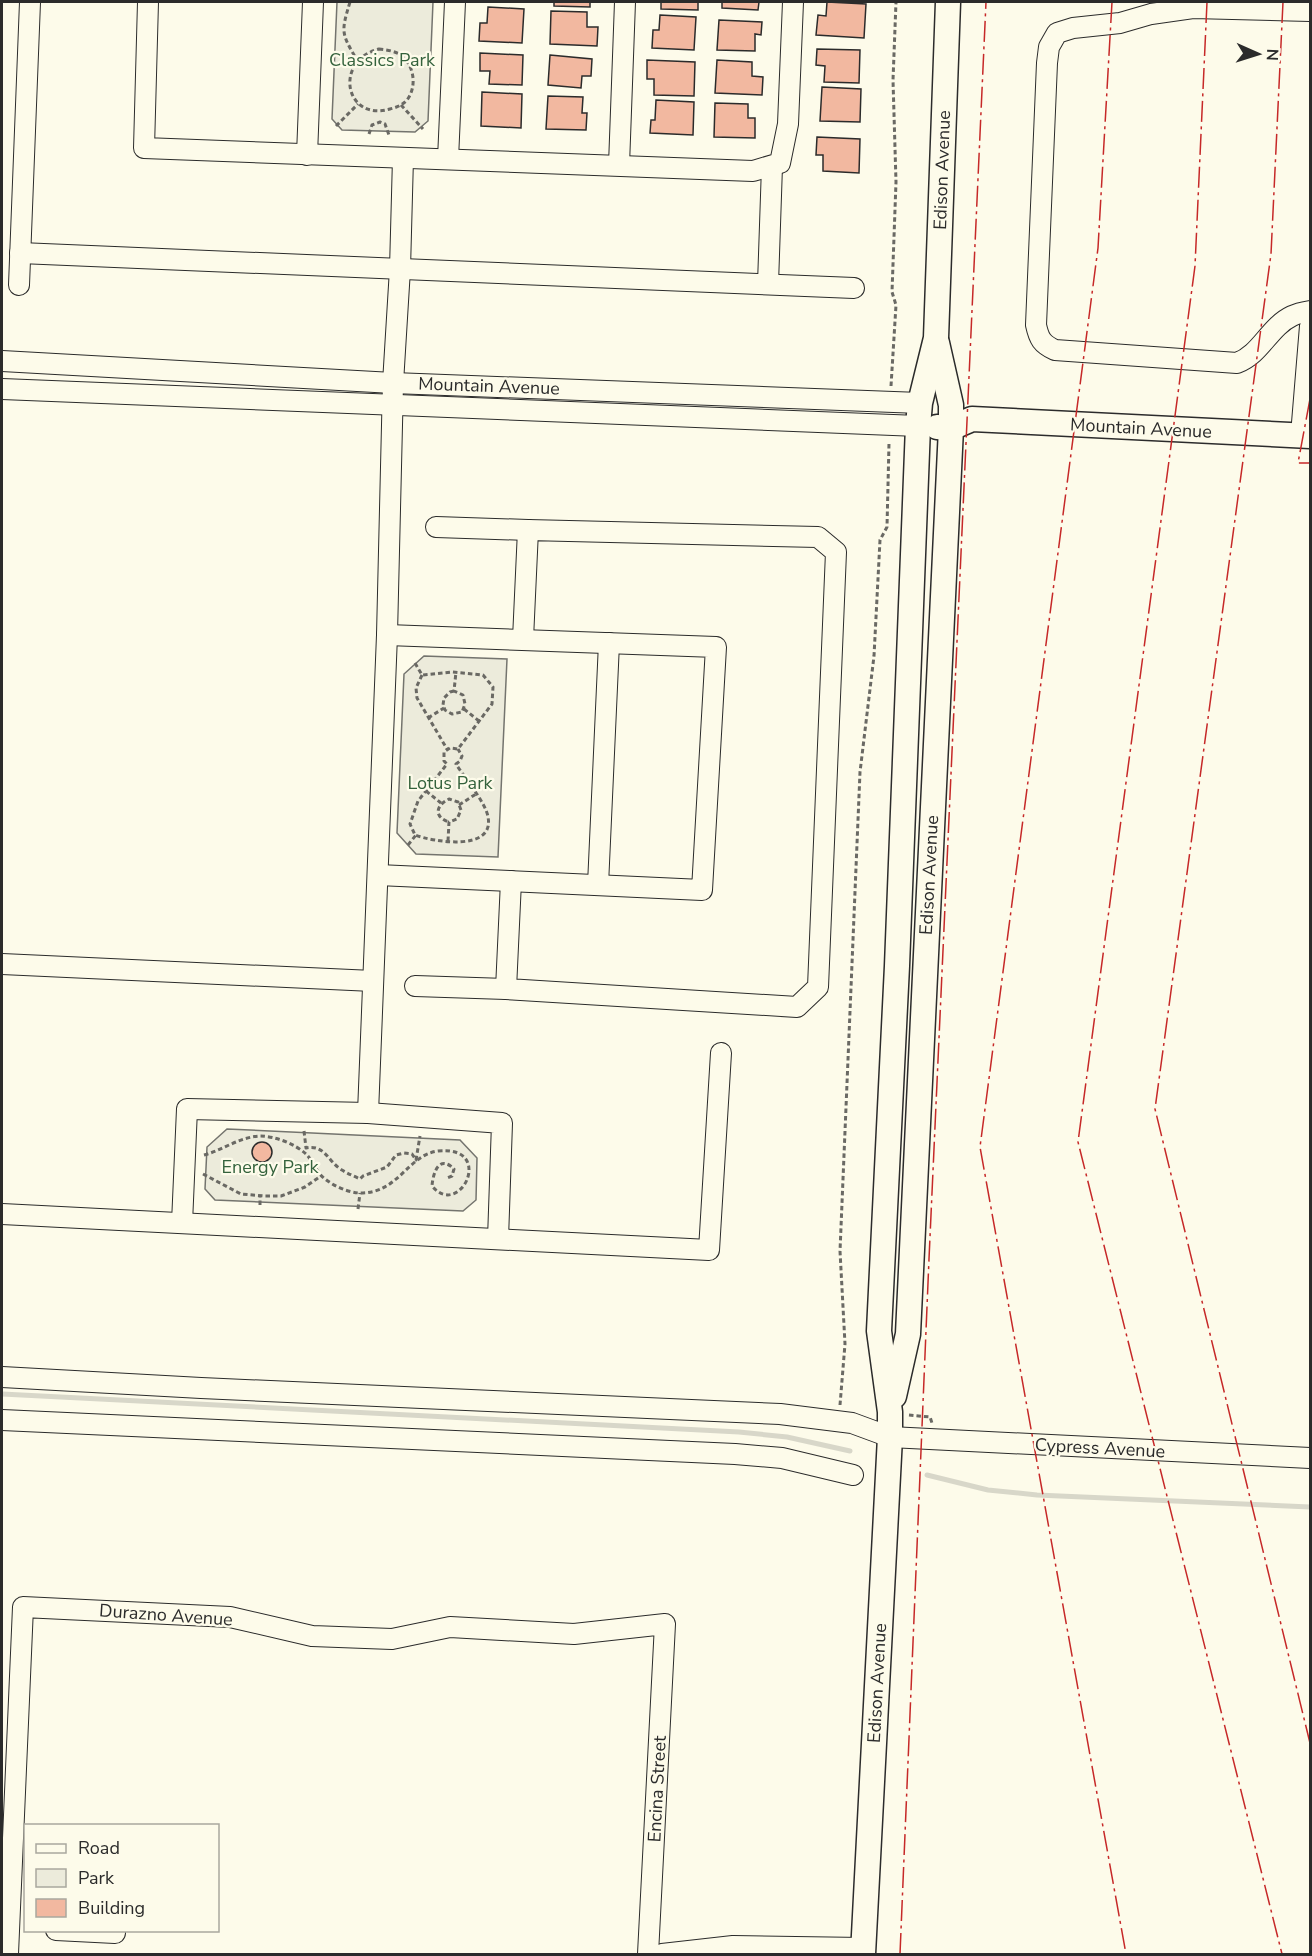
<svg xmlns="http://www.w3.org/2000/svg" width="1312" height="1956" font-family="'Nunito Sans',sans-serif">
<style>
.green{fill:#ecebdb;stroke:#74746e;stroke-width:1.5}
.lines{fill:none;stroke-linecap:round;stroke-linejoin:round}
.stream{stroke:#d8d7c9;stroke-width:5}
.building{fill:#f2b8a0;stroke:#2b2b2b;stroke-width:1.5}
.minor-casing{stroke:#2b2b2b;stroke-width:22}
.major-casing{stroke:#2b2b2b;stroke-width:27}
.path{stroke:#6a6964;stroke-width:3;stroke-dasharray:4.5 3;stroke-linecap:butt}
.minor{stroke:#fdfbea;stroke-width:20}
.major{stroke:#fdfbea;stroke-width:24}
.power{stroke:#c62828;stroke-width:1.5;stroke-dasharray:21 4.5 3 4.5;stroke-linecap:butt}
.labels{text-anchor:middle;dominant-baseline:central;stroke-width:4.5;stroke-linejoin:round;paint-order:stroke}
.park-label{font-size:18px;fill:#34623c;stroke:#fdfbea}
.street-label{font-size:18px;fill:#2b2b2b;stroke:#fdfbea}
</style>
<rect width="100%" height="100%" fill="#fdfbea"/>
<!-- green -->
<g class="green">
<polygon points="337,2 433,2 428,121 415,132 342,130 332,119"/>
<polygon points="424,656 507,659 498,857 416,854 397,833 404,674"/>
<polygon points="227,1129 460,1140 477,1158 476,1200 463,1211 215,1200 205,1189 207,1147"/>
</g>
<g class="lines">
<!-- stream -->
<g class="stream">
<polyline points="2,1394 739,1432 787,1437 850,1451"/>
<polyline points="927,1475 988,1490 1037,1495 1310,1507"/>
</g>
</g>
<!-- building -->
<g class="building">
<polygon points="554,2 590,2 590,7 554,6"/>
<polygon points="661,2 698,2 698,10 661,9"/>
<polygon points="722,2 759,2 758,10 722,8"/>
<polygon points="827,2 866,4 864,38 816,35 818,15 826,16"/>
<polygon points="488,7 524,9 522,43 479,41 480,23 487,23"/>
<polygon points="551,11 587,12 587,27 598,27 597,46 550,44"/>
<polygon points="660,15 696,17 694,50 652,48 653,30 659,30"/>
<polygon points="719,20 762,22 761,35 755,34 755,51 717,50"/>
<polygon points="817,49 860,50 859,83 824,82 825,66 816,65"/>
<polygon points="480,53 523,55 522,85 489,84 490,71 480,71"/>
<polygon points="550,55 592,59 591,76 582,76 581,88 548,85"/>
<polygon points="647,60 695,62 694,96 654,95 654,79 647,79"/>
<polygon points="717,60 752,62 752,76 763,77 762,95 715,93"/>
<polygon points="822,87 861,89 860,122 820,121"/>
<polygon points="482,92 522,94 521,128 481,126"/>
<polygon points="548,96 583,97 582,113 587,113 586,130 546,129"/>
<polygon points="656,100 694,102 693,135 650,133 651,120 655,120"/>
<polygon points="715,103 748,104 748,118 755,118 755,138 714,137"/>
<polygon points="817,137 860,139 859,173 823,171 823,155 816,155"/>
<circle cx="262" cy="1152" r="10"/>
</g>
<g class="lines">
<defs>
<g id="minor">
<polyline points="148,2 144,148 753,171 780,163 788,124 793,2"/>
<path d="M1310 11 1193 8 1151 14 1120 23 1073 28 1057 33 1049 47 1047 63 1036 325C1039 339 1042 344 1055 350L1237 363C1261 354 1269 327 1292 316 1298 313 1304 312 1310 311"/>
<polyline points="307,155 313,2"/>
<polyline points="448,159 455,2"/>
<polyline points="619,165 625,2"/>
<polyline points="20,253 854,288"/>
<polyline points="768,284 772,166"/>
<polyline points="19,285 30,2"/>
<polyline points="2,361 393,383 920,403"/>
<polyline points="2,389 918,426"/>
<polyline points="1301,435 1310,326"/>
<polyline points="436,527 528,530"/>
<polyline points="378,875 702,890 716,647 387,635"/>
<polyline points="511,881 506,989 797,1007 818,987 836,552 818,537 528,530 523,639"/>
<polyline points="598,885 609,643"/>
<polyline points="2,964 373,981"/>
<polyline points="415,986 506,989"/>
<polyline points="368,1113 387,635 393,383 400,269 403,158"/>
<polyline points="2,1214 709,1250 721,1053"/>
<polyline points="182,1223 187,1109 368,1113 502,1123 498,1239"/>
<polyline points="2,1377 201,1388 780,1414 852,1423 890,1437 1310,1458"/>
<polyline points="2,1420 735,1454 782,1458 853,1475"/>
<polyline points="56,1930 115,1933"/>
<polyline points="8,1954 23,1607 230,1617 312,1636 392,1639 450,1627 574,1634 665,1624 648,1954"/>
<polyline points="662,1954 733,1946 863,1948"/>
</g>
<g id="major">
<polyline points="937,427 951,428 972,419 1310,436"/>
<polyline points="894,1396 908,1334 951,428 951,405 937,343"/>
<polyline points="863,1954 890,1437 890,1412 879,1331 897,966 918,426 920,403 936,338 948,2"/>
</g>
</defs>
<!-- minor casing -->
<use href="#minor" class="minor-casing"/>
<!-- major casing -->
<use href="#major" class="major-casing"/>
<!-- path -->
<g class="path">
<path d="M350 2C341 32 341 33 357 60"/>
<path d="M379 49C387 50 398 51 404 58 414 68 416 85 409 97 405 104 398 107 390 109 345 122 333 61 379 49Z"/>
<polyline points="401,105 423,129"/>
<polyline points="336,126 358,104"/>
<polyline points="369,134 372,125 380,122 385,124 389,135"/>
<polyline points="891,386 896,305 892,292 896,182 893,80 896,2"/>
<path d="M415 663 422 675 452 672 483 675 493 687 492 704 458 749 450 748 444 752V761L447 764 418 801 410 824 415 835C433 842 495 852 488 817 486 803 464 777 456 764L460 761 462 756 458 749"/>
<polyline points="422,675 416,688 417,698 447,749"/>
<polyline points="454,691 450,692 444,698 443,705 445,710 452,714 462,712 465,704 463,695 454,691 456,672"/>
<polyline points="464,709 479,721"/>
<polyline points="428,718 444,708"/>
<polyline points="426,791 441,803"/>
<polyline points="459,805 476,794"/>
<path d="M448 841 449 822 457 819 461 810 458 802 449 799C435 806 434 817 449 822"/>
<polyline points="408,845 416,835"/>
<path d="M304 1131 306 1148C325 1144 328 1162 342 1170 348 1174 354 1176 360 1179L363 1176 387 1167 396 1155 404 1153 412 1154 416 1160 420 1136"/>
<path d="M204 1155C223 1150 239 1137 260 1136 275 1136 295 1144 306 1154 311 1159 315 1167 319 1173 328 1184 346 1192 359 1193 399 1194 407 1155 438 1151 496 1145 460 1220 432 1186 433 1173 439 1154 454 1169L452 1176 447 1178"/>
<polyline points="203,1174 241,1194 264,1196 281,1196 305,1187 321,1176"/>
<polyline points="260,1205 260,1196"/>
<polyline points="358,1209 360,1193"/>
<polyline points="840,1405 845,1344 840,1251 860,772 874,656 880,540 887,527 889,443"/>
<polyline points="909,1415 930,1417 932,1423"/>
</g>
<!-- minor -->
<use href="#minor" class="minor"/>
<!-- major -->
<use href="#major" class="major"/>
<!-- power -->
<g class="power">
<polyline points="1112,2 1098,248 980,1147 1126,1954"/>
<polyline points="1207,2 1195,266 1078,1142 1282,1954"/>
<polyline points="1283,2 1271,254 1155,1109 1310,1743"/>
<polyline points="1310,399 1298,463 1310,463"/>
<polyline points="900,1954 929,1259 986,2"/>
</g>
</g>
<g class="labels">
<!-- park labels -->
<g class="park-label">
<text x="382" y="60">Classics Park</text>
<text x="450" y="783">Lotus Park</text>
<text x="270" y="1167">Energy Park</text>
</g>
<!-- street labels -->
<g class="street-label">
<text transform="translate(942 170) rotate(-88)">Edison Avenue</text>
<text transform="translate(489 386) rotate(2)">Mountain Avenue</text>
<text transform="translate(1141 428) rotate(3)">Mountain Avenue</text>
<text transform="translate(929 875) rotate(-87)">Edison Avenue</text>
<text transform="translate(1100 1448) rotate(3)">Cypress Avenue</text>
<text transform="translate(166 1615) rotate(4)">Durazno Avenue</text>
<text transform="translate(877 1683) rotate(-87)">Edison Avenue</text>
<text transform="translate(657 1789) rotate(-87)">Encina Street</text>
</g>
</g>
<!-- border -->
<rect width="1312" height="1956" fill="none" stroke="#2b2b2b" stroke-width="6"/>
<!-- legend -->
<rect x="24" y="1824" width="195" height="108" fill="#fdfbea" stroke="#a9a89e" stroke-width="1.5"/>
<rect x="36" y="1844" width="30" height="9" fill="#fdfbea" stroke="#a9a89e" stroke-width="1.5"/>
<text x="78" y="1854" font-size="18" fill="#2b2b2b">Road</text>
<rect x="36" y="1869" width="30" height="18" fill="#ecebdb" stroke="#a9a89e" stroke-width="1.5"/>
<text x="78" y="1884" font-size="18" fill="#2b2b2b">Park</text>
<rect x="36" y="1899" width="30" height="18" fill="#f2b8a0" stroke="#a9a89e" stroke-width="1.5"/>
<text x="78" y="1914" font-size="18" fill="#2b2b2b">Building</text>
<!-- north arrow -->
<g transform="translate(1258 54) rotate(93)" stroke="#fdfbea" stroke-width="4.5" paint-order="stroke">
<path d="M0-4.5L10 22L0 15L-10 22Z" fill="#2b2b2b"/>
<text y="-9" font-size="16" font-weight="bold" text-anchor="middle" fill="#2b2b2b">N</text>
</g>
</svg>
